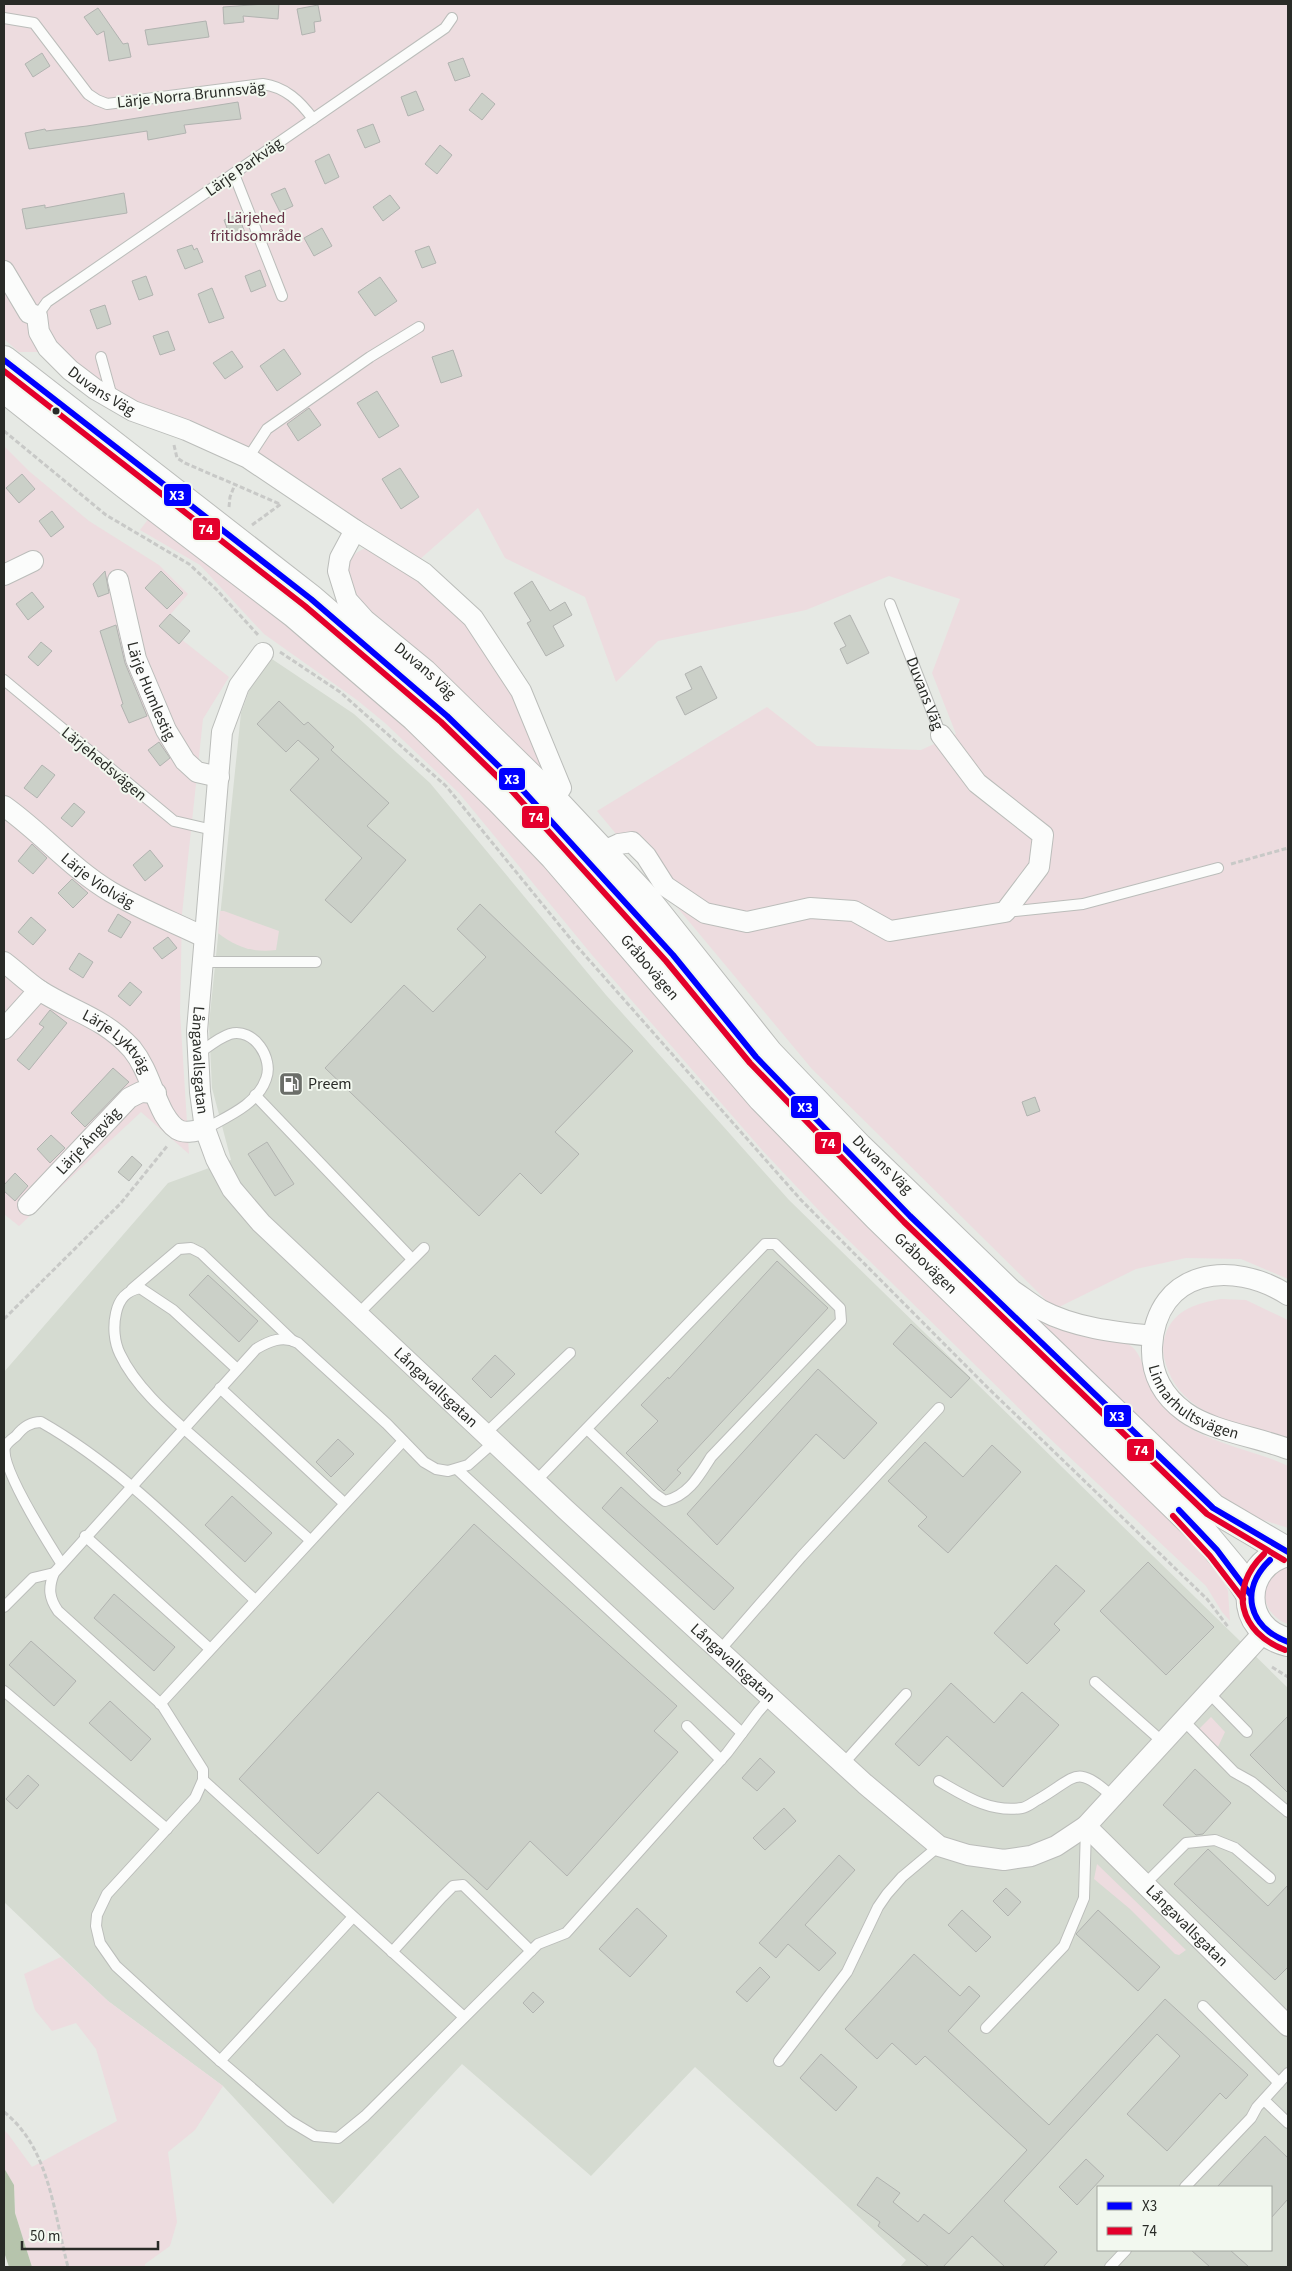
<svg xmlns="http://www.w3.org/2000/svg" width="1292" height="2271" font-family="'Source Sans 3',sans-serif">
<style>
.built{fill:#d5dbd1;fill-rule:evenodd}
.green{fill:#eddcdf}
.water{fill:#b6c4ac}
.building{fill:#cbd0c8;stroke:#b1b3b0}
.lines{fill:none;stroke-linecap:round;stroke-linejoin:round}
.lane-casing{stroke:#bbbdba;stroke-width:12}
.street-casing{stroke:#bbbdba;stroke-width:22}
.secondary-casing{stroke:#bbbdba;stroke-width:30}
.path{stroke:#c8c9c7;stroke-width:3;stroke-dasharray:5 2.5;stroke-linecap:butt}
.lane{stroke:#fbfcfb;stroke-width:10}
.street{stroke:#fbfcfb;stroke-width:20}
.secondary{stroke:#fbfcfb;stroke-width:28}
.bus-1-casing{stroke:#f2f8ef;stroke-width:10}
.bus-2-casing{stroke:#f2f8ef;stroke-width:10}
.bus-1{stroke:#00f;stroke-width:6}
.bus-2{stroke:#e4002b;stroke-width:6}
.bus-dot{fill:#292b27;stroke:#f2f8ef;stroke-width:2}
.labels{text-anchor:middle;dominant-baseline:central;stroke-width:4;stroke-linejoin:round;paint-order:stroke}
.street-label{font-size:16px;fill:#292b27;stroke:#f2f8ef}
.park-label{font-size:16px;fill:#653145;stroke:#f2f8ef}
.poi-label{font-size:16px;fill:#292b27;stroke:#f2f8ef;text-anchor:start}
.line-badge{stroke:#f2f8ef;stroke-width:2}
.badge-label{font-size:14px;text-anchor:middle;font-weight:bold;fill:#fff}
</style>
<rect width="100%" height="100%" fill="#e6e9e4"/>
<!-- built -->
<path class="built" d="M263 653 354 714 430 783 606 995 789 1200 1288 1688V2267H900L906 2260 695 2067 591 2176 462 2064 333 2204 223 2086 108 2001 4 1902V1372L168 1183 231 1160 212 1088 209 1024 241 713ZM1098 2187H1271V2250H1098Z"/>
<!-- green -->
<g class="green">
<path d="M4 4H1288V1279L1241 1259 1186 1258 1136 1269 1055 1309 812 1069 597 811 767 707 817 746 921 750 956 734 932 673 960 599 889 576 806 610 658 641 616 682 585 597 505 558 478 508 410 568 442 595 501 669 551 778 359 605C351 586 337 558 366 548L248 466 101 401 38 352H19L4 339Z"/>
<polygon points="4,446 30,472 89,521 159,565 188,594 162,624 229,677 203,719 182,914 180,1012 189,1154 141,1112 19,1226 4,1214"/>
<polygon points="152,517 347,672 396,716 495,812 1046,1395 1215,1565 1228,1591 1230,1621 1222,1612 1206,1586 1044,1433 826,1218 763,1151 592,955 459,793 385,723 357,700 264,634 200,565 140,530 149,518"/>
<path d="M220 911H224L279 931 276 950C253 953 236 947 218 933Z"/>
<path d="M1221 1299 1246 1300 1288 1320V1441C1246 1427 1185 1417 1168 1370 1163 1357 1161 1347 1166 1333 1175 1309 1198 1303 1221 1299Z"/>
<path d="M1033 1319C1043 1323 1054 1329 1065 1331 1086 1337 1112 1331 1131 1346 1144 1355 1146 1384 1158 1400 1191 1443 1243 1445 1288 1466V1528L1257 1518 1223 1500Z"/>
<path d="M1288 1565V1624C1266 1617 1256 1590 1274 1573 1278 1569 1283 1567 1288 1565Z"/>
<polygon points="1211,1717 1225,1732 1218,1747 1199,1729"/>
<polygon points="1097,1864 1186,1950 1179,1955 1175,1954 1130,1909 1094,1879"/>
<polygon points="61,1957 108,2001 223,2086 195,2130 168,2152 177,2222 170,2246 145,2264 145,2267 32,2267 15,2213 14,2185 4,2168 4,2130 8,2134 32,2167 117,2121 96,2049 76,2023 52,2031 35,2010 24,1974"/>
</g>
<!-- water -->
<polygon class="water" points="4,2168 14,2185 15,2213 32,2267 9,2267 4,2252"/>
<!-- building -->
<g class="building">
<polygon points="265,4 279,4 278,19 243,16 244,22 224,24 223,7"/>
<polygon points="318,5 321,21 314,22 315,32 302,35 297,9"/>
<polygon points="98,8 123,44 128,43 131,57 109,61 104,31 97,35 84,17"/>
<polygon points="206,21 209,37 148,45 145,30"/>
<polygon points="42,53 50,66 33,77 25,64"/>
<polygon points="463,58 470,76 455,81 448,63"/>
<polygon points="416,91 424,110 408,116 401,97"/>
<polygon points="482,93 495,104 482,120 469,110"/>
<polygon points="238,102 241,119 184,125 186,133 148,140 147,131 29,149 25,133 45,129 46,131 87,126"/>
<polygon points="373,124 380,142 365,148 357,130"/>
<polygon points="440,145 452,155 437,174 425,164"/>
<polygon points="329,154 339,177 325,184 315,161"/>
<polygon points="285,188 293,206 280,212 271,194"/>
<polygon points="124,193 127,213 26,229 22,209 45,205 45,208"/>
<polygon points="390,195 400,208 383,221 373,207"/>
<polygon points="238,214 245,233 231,239 224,220"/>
<polygon points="322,228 332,246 314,256 304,238"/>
<polygon points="192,245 194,250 197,248 203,262 185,269 177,250"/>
<polygon points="429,246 436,263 422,268 415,251"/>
<polygon points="260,270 266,286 251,292 245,276"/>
<polygon points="146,276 153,295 139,300 132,281"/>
<polygon points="380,277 397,301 375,316 358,292"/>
<polygon points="212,288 224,318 209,323 198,294"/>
<polygon points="105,305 111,324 97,329 90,310"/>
<polygon points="168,331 175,350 160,355 153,336"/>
<polygon points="284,349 301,374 277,391 260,366"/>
<polygon points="453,350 462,376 441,383 432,357"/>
<polygon points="232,351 243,367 225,379 213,363"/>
<polygon points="377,391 399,426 379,438 357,403"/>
<polygon points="309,408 321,425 298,441 287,424"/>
<polygon points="400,468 419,497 401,509 382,479"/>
<polygon points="22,474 35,489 19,503 6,488"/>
<polygon points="52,511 64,527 51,537 39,521"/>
<polygon points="105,571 109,593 98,597 93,584"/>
<polygon points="161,571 183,593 167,609 145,588"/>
<polygon points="532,581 550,611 565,602 572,615 553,626 564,646 546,656 527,623 531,621 514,593"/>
<polygon points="32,592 44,607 28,620 16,604"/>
<polygon points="170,614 190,631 179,644 159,626"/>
<polygon points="850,615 869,653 847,664 840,649 846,646 834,623"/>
<polygon points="116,625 125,663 147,716 129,723 121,705 123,704 100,631"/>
<polygon points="41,642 52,651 38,666 28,657"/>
<polygon points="701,666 717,698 685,715 676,697 692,689 685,674"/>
<polygon points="279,701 304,725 308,722 334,747 331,750 389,803 367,826 406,860 351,923 325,900 362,858 290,790 319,759 298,740 286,752 257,724"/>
<polygon points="159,742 170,758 160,766 148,750"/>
<polygon points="42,765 55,775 37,798 24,788"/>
<polygon points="74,803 85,812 72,827 61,818"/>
<polygon points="32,844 47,858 33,874 18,861"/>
<polygon points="150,850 163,866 145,881 133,865"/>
<polygon points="72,879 88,893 73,908 58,893"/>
<polygon points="480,904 633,1051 555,1132 579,1154 541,1194 520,1173 479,1216 325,1068 404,985 433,1012 486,957 457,929"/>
<polygon points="118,914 131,922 121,938 108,931"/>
<polygon points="31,917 46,930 33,945 18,932"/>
<polygon points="168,937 177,948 162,959 153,948"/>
<polygon points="79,953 93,962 83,978 69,969"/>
<polygon points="130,982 142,992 130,1006 118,996"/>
<polygon points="50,1010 67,1023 29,1070 17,1060 44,1027 39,1024"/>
<polygon points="113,1068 129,1082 85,1127 71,1113"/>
<polygon points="1035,1097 1040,1111 1027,1116 1022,1102"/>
<polygon points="51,1135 65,1148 50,1163 37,1149"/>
<polygon points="267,1142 294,1184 275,1196 248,1154"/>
<polygon points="132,1156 142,1165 129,1181 118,1172"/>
<polygon points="15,1173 28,1186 15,1201 4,1191 4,1185"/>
<polygon points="777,1261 828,1308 677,1470 681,1473 664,1491 626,1453 658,1421 641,1405 668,1377 669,1379"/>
<polygon points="208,1275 258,1321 239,1342 189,1295"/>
<polygon points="911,1324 970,1378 951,1398 893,1344"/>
<polygon points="495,1355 515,1374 491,1398 472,1379"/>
<polygon points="818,1369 877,1423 844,1459 816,1434 717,1545 687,1514"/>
<polygon points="338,1439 354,1454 331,1477 316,1462"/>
<polygon points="925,1442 963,1477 992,1445 1021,1472 948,1553 918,1526 927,1517 888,1481"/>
<polygon points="621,1487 734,1588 714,1610 602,1508"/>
<polygon points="232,1496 272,1533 245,1562 205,1525"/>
<polygon points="474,1524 677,1706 654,1731 678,1752 567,1876 530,1841 487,1890 378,1792 318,1854 239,1779"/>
<polygon points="1148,1562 1214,1627 1166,1675 1100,1611"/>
<polygon points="1056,1565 1085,1591 1054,1624 1060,1630 1027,1664 994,1633"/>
<polygon points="114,1594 175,1647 154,1671 94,1618"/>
<polygon points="31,1641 76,1681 54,1706 9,1665"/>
<polygon points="951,1683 994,1723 1022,1692 1059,1725 1003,1787 947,1736 919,1766 895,1744"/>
<polygon points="110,1701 151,1739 131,1761 89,1723"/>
<polygon points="1288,1716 1288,1793 1250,1755"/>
<polygon points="760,1758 775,1772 757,1791 742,1778"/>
<polygon points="1195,1769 1231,1803 1203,1834 1196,1835 1163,1805"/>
<polygon points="28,1775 39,1785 17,1809 6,1799"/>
<polygon points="784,1808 796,1821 765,1850 753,1838"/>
<polygon points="1208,1849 1268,1906 1288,1885 1288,1967 1275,1980 1174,1884"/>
<polygon points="839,1855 855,1870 805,1925 836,1953 819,1971 788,1944 776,1958 759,1943"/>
<polygon points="1006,1888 1021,1902 1008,1916 993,1901"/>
<polygon points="637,1908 667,1936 630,1977 599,1949"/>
<polygon points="962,1910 991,1937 976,1952 948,1925"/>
<polygon points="1098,1910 1160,1967 1138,1991 1076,1934"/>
<polygon points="914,1954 960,1996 969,1986 980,1996 948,2031 1049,2125 1165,1999 1248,2075 1226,2099 1220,2093 1167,2151 1127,2114 1180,2056 1157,2034 1004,2201 1057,2252 1043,2267 1005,2267 972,2236 943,2267 929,2267 878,2226 880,2222 857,2205 877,2177 900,2193 893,2202 918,2222 924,2214 949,2234 1027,2150 925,2056 916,2065 892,2043 877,2059 845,2029"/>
<polygon points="760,1967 770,1977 747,2002 736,1992"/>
<polygon points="533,1992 544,2002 533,2013 523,2003"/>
<polygon points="821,2054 857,2087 836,2111 800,2078"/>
<polygon points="1265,2136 1288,2158 1288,2199 1271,2218 1271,2187 1217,2187"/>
<polygon points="1086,2159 1104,2176 1077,2205 1059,2187"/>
<polygon points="1191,2250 1230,2250 1249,2267 1210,2267"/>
</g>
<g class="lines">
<defs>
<g id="lane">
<path d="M4 18 34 23 88 94 97 100 107 104 263 84C285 87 300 101 313 119"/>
<polyline points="234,174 282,296"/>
<polyline points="37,316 47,302 445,28 452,18"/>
<polyline points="101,357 112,397"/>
<polyline points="248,458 267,429 370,357 419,327"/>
<path id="s1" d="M890 604 941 735"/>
<polyline points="4,680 174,821 213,830"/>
<polyline points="1006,912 1083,904 1218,868"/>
<polyline points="202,962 316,962"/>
<path d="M198 1054C208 1047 218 1038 230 1034 254 1027 274 1059 266 1079 257 1105 226 1117 205 1129"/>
<polyline points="255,1095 412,1259"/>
<polyline points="132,1289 179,1249 191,1248 201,1253 293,1341"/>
<polyline points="358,1314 424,1248"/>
<path d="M237 1369 173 1310 140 1288C126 1291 119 1299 116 1313 113 1326 114 1342 120 1354 138 1392 176 1421 207 1449 241 1479 276 1510 310 1540"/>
<polyline points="220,1388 344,1503"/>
<polyline points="485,1434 570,1353"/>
<path d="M494 1442 468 1465 448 1471 436 1469 424 1462 387 1424 298 1343C283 1335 269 1341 256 1349L54 1573C48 1588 49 1598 58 1611L162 1705 203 1770V1780L195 1798 107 1894 97 1915 96 1926 100 1943 116 1966 218 2059 290 2121 315 2136 338 2138 365 2116 538 1944 566 1933 727 1753 758 1712 771 1697"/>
<polyline points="458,1470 742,1733"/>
<path d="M536 1481 765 1244H775L840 1308 841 1321 711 1457C699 1476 688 1496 665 1501L655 1494 587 1429"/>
<polyline points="85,1536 210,1649"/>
<path d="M61 1563C49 1544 0 1467 5 1447 7 1443 12 1439 16 1436 23 1427 30 1422 41 1422 122 1468 187 1537 255 1600"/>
<polyline points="4,1607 33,1578 54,1573"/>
<polyline points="720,1650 801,1557 939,1408"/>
<polyline points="1095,1682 1164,1743"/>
<polyline points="4,1691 167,1829"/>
<polyline points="1209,1693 1247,1732"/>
<polyline points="160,1704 403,1441"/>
<polyline points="1184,1721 1234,1772 1252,1782 1288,1812"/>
<polyline points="687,1726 721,1760"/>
<polyline points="843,1764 906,1694"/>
<polyline points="203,1780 464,2017"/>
<path d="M939 1781C965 1796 990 1813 1022 1808 1028 1807 1033 1802 1039 1799 1077 1777 1075 1763 1113 1797"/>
<polyline points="1145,1884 1186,1843 1215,1840 1235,1848 1270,1878"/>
<polyline points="392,1952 442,1897 453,1886 463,1885 531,1951"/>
<polyline points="1203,2006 1279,2083"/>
<polyline points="986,2028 1064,1946 1084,1898 1086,1827"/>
<polyline points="220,2061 353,1917"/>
<polyline points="779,2061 847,1972 878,1907 887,1894 902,1877 939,1846"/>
<polyline points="1264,2100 1288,2123"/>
<polyline points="1185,2187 1251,2118 1257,2107 1288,2073"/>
<polyline points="1110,2267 1126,2250"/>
</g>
<g id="street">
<path id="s2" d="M4 271 29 313 37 316 39 332 48 348 70 370 95 389 133 411 186 430 248 458 355 530 424 573 473 618 521 691 561 788 555 796"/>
<path id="s3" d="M355 530 340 558 338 571 347 600 365 620 426 670 555 796 647 894 772 1051 861 1144 1012 1290C1021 1296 1031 1304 1041 1310 1075 1328 1115 1332 1153 1336"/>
<polyline points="4,575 33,561"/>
<path id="s4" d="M118 580 136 659 166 730 185 761 197 772 219 777"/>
<path id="s5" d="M263 653 239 686 222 732 197 1031 200 1092 205 1129 216 1159 232 1189 261 1223 565 1509 865 1784 939 1846 968 1855 1004 1860 1031 1856 1056 1846 1086 1826 1265 1631"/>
<path id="s6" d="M4 806C41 832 72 869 111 892 140 909 173 922 204 937"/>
<polyline points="606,850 619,844 632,842 646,856 665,886 705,913 747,922 810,908 854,911 890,931 1005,912 1039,867 1043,835 977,783 941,735"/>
<path id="s7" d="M4 962C16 971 27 982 39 990 73 1012 103 1017 132 1049 148 1069 152 1092 164 1114 176 1134 183 1134 205 1129"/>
<polyline points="4,1029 39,990"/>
<path id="s8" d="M28 1205 129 1098 141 1092 156 1093"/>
<path id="s9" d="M1288 1295C1232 1259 1156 1269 1152 1347 1151 1374 1163 1396 1185 1412 1211 1431 1257 1437 1288 1449"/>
<path id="s10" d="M1086 1826 1288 2026"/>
</g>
<g id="secondary">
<polyline points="4,360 311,599 447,716 518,785 673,955 756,1057 910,1216 1213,1508 1288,1552"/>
<path id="s11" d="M4 388 125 484 295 614 415 717 500 800 554 856 762 1098 878 1217 1205 1535 1235 1571 1250 1594"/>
<path d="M1288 1552C1238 1564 1238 1631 1288 1642"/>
</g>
</defs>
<!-- lane casing -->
<use href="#lane" class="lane-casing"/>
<!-- street casing -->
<use href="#street" class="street-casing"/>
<!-- secondary casing -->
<use href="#secondary" class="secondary-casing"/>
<!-- path -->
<g class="path">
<polyline points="4,431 106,515 189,564 216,589 259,636"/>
<polyline points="174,445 177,458 185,463 280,504"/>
<polyline points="229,507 230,497 235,484"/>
<polyline points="252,525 281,504"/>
<polyline points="280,652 340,692 446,786 574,943 801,1200 988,1388 1207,1599 1229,1628"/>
<polyline points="1231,864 1288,848"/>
<polyline points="4,1319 121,1203 168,1145"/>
<polyline points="1272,1667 1288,1677"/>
<path d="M4 2112C50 2148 54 2215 68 2267"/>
</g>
<!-- lane -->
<use href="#lane" class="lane"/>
<!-- street -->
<use href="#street" class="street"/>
<!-- secondary -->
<use href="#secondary" class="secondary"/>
<defs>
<g id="bus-1">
<polyline points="4,360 311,599 447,716 518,785 673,955 756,1057 910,1216 1213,1508 1288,1552"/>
<polyline points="1179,1510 1217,1550 1250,1594"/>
<path d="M1270 1560C1239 1590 1248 1627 1288 1642"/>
</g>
<g id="bus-2">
<polyline points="4,371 305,606 441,722 512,791 666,961 750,1063 904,1222 1207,1514 1284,1560"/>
<polyline points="1173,1516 1210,1556 1243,1599"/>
<path d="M1264 1554C1228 1589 1239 1632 1285 1650"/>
</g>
</defs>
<!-- bus-1 casing -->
<use href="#bus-1" class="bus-1-casing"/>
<!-- bus-2 casing -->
<use href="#bus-2" class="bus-2-casing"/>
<!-- bus-1 -->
<use href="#bus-1" class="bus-1"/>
<!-- bus-2 -->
<use href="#bus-2" class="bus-2"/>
</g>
<!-- icons -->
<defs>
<symbol id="fuel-square" viewBox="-11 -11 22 22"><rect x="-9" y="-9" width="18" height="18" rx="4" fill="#6b6e69" stroke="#f2f8ef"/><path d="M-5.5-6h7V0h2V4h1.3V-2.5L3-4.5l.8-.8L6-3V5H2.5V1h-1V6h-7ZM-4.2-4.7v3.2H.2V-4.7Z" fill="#fff"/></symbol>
</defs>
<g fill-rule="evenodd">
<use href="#fuel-square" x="277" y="1070" width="28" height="28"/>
</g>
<!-- markers -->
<circle class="bus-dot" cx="56" cy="411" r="4.5"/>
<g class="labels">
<!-- street labels -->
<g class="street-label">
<text transform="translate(191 95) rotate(-6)">Lärje Norra Brunnsväg</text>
<text transform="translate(244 167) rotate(-35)">Lärje Parkväg</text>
<text stroke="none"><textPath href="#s2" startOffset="161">Duvans Väg</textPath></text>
<text stroke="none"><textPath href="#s3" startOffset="181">Duvans Väg</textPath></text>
<text stroke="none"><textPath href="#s4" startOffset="116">Lärje Humlestig</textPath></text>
<text stroke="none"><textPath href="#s1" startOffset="96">Duvans Väg</textPath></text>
<text transform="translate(104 764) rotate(40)">Lärjehedsvägen</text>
<text stroke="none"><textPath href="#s6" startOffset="120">Lärje Violväg</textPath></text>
<text stroke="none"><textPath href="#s11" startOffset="870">Gråbovägen</textPath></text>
<text stroke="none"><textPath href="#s7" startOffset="139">Lärje Lyktväg</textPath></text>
<text stroke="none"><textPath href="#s5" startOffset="419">Långavallsgatan</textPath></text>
<text stroke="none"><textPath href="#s8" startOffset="88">Lärje Ängväg</textPath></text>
<text stroke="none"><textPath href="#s3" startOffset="855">Duvans Väg</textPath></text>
<text stroke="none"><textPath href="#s11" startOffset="1275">Gråbovägen</textPath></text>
<text stroke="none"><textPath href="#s5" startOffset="839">Långavallsgatan</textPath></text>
<text stroke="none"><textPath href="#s9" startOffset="258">Linnarhultsvägen</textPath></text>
<text stroke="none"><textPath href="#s5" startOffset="1244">Långavallsgatan</textPath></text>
<text stroke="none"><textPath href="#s10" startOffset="142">Långavallsgatan</textPath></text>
</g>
<!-- park labels -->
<g class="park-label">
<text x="256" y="218">Lärjehed<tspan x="256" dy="18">fritidsområde</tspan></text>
</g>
<!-- poi labels -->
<g class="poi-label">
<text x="308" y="1084">Preem</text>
</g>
</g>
<g class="line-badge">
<rect x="163" y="483" width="29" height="24" rx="5" fill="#00f"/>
<rect x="192" y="517" width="29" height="24" rx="5" fill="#e4002b"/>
<rect x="498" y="767" width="28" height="24" rx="5" fill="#00f"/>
<rect x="521" y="805" width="29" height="24" rx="5" fill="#e4002b"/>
<rect x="790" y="1095" width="29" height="24" rx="5" fill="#00f"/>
<rect x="814" y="1131" width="28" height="24" rx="5" fill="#e4002b"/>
<rect x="1103" y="1404" width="29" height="24" rx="5" fill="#00f"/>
<rect x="1126" y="1438" width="29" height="24" rx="5" fill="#e4002b"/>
</g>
<g class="badge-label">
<text x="177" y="500">X3</text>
<text x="206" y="534">74</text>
<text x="512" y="784">X3</text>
<text x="536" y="822">74</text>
<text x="805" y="1112">X3</text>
<text x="828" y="1148">74</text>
<text x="1117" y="1421">X3</text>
<text x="1141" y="1455">74</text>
</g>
<!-- border -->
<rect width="1292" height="2271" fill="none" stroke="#292b27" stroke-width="10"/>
<!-- legend -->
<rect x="1097" y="2186" width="175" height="65" fill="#f2f8ef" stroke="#a2a69f"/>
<rect x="1107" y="2202" width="25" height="8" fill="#0000ff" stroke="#a2a69f"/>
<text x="1142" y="2211" font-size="15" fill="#292b27">X3</text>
<rect x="1107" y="2227" width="25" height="8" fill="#e4002b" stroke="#a2a69f"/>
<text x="1142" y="2236" font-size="15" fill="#292b27">74</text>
<!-- scale -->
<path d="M22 2241v8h136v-8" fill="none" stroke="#292b27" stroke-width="2.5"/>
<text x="30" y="2241" font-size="15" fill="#292b27" stroke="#f2f8ef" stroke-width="4" paint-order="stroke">50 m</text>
</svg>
